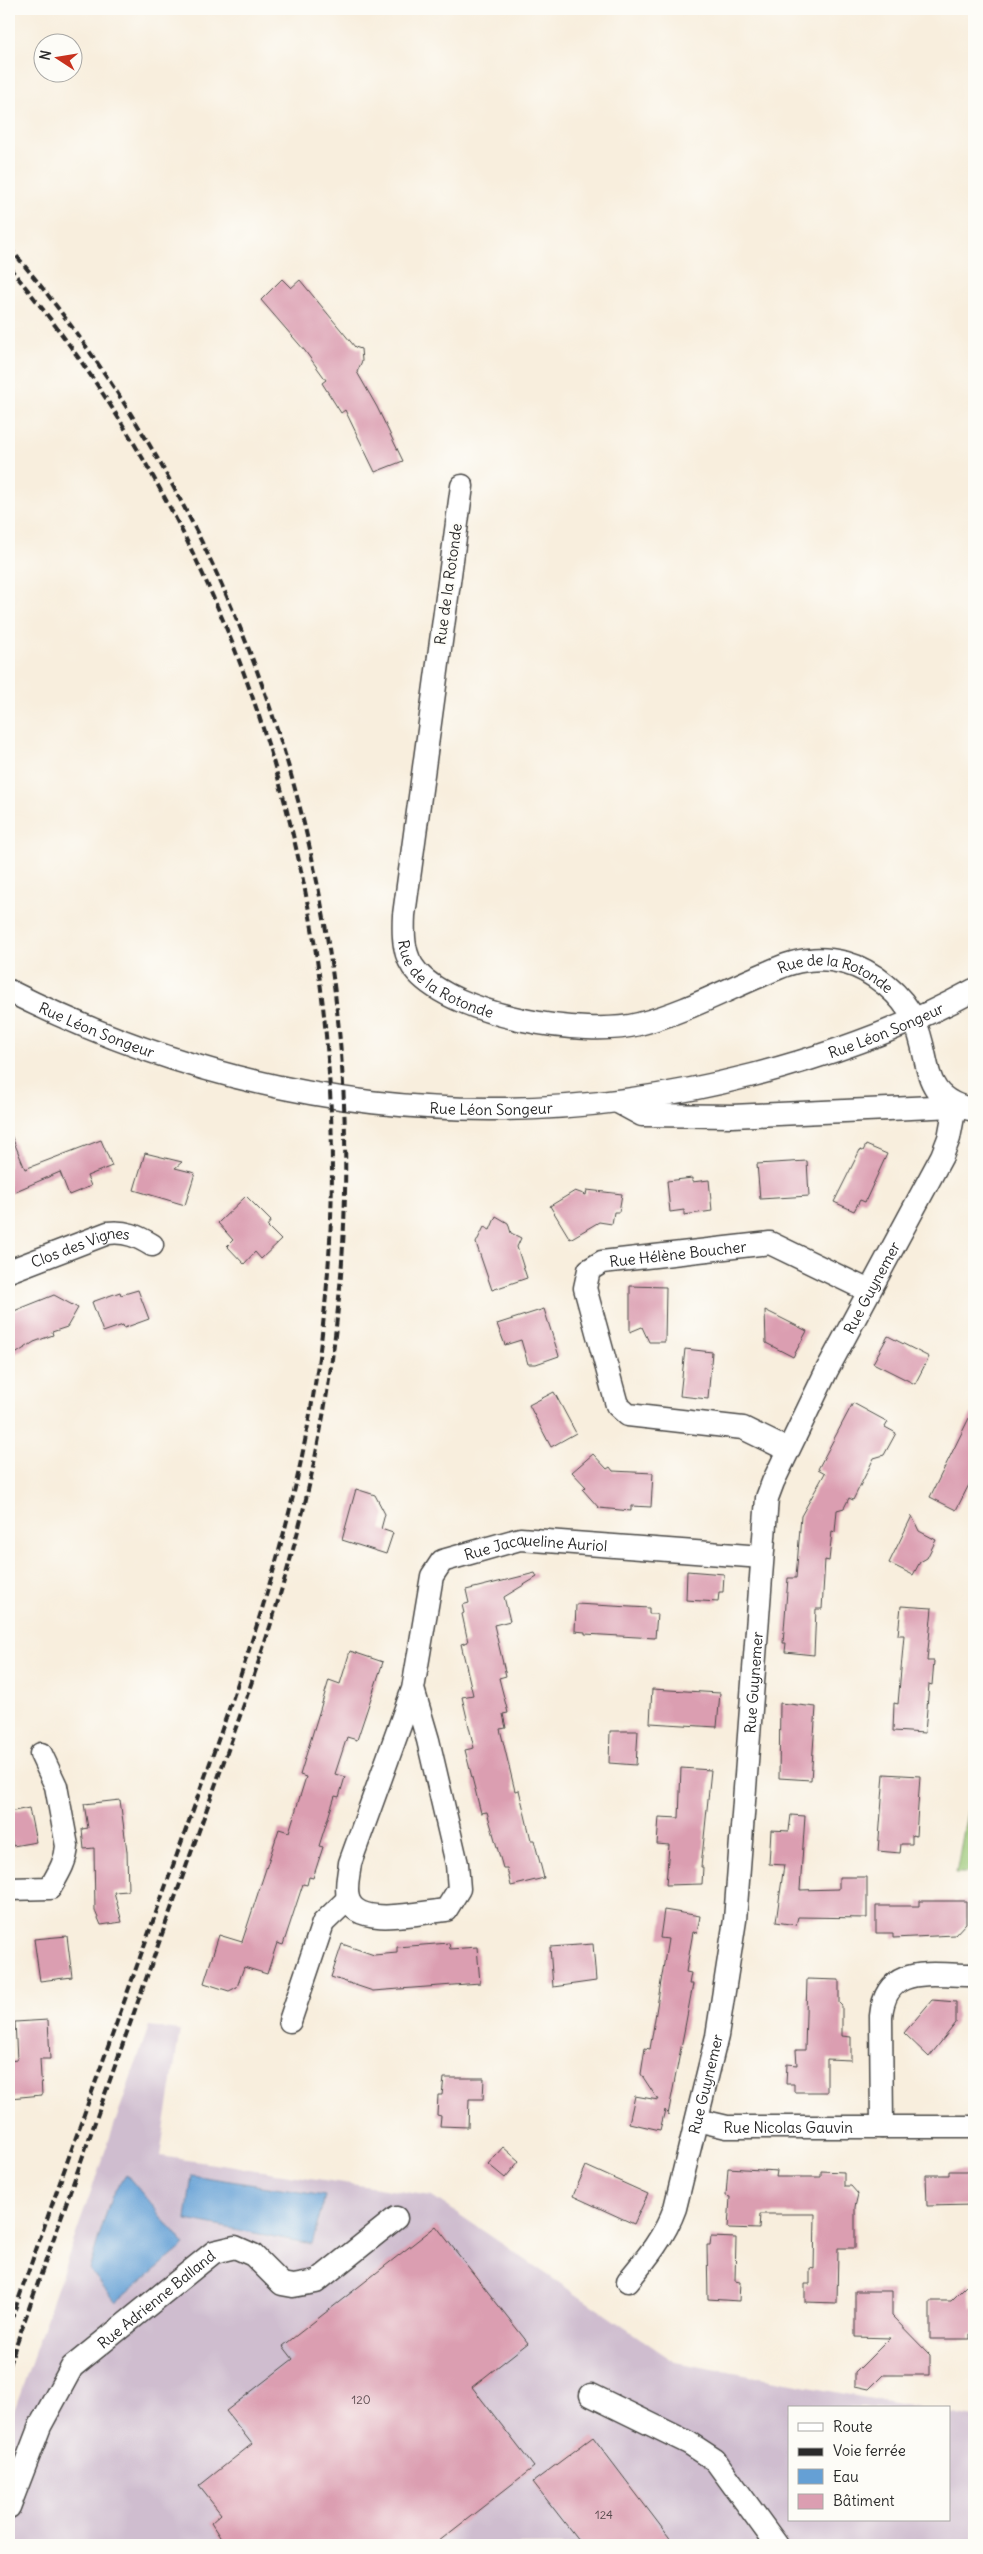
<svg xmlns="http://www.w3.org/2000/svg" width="983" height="2554" font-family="Delius,sans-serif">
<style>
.industrial{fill:#cfbdcf}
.green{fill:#99c674;stroke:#627850}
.water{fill:#65a0d5;stroke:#486680}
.building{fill:#db9eb1}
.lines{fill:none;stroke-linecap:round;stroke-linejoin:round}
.minor-casing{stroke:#4a4846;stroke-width:25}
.minor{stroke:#fff;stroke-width:22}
.rail{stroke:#2b2b2b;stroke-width:4;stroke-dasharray:8 4;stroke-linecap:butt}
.labels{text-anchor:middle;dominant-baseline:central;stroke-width:4.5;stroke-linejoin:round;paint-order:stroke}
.number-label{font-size:12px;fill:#57484c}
.street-label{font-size:15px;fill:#2b2b2b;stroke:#fdfcf7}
</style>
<rect width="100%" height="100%" fill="#fdfcf7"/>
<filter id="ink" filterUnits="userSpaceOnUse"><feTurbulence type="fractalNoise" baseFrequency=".02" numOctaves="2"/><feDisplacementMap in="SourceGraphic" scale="10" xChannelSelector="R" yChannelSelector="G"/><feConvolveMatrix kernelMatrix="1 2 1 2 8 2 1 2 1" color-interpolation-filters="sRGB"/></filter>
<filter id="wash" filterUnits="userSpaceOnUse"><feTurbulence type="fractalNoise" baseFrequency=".0096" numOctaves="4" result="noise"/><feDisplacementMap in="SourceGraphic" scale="20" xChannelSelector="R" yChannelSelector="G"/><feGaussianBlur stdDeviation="1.12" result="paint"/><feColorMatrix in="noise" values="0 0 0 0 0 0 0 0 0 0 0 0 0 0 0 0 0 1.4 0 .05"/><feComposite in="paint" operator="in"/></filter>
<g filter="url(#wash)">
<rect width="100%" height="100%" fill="#f8eedd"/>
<!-- industrial -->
<polygon class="industrial" points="149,2026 180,2030 160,2156 432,2196 675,2362 921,2408 789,2408 789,2520 949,2520 949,2413 974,2418 974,2545 9,2545 9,2425"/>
<!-- green -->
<polygon class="green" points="974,1774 974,1873 956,1873"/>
<!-- water -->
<g class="water">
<polygon points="126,2174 185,2245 116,2302 89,2269 112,2195"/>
<polygon points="192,2175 325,2196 312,2244 186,2220"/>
</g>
<g id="blocks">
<!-- building -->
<g class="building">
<polygon points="282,279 291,288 300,280 355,347 361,349 362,361 357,372 377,407 403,461 375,472 345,410 341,413 322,383 326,380 305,351 261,300"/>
<polygon points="9,1130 25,1169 101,1140 112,1166 87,1176 91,1186 69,1195 60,1172 9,1194"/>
<polygon points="866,1145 887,1154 865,1202 860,1200 854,1211 834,1202 860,1150 863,1151"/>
<polygon points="145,1153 182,1162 175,1168 195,1173 185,1205 134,1190"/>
<polygon points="807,1161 809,1196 760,1199 757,1164"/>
<polygon points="692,1178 692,1182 709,1180 712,1211 684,1215 684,1210 670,1212 667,1181"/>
<polygon points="587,1190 622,1194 619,1212 614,1212 612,1224 599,1222 570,1239 550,1206 575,1191 586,1195"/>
<polygon points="246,1196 271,1221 267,1226 281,1240 261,1259 255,1252 244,1264 227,1246 233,1240 218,1223"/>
<polygon points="496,1216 508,1223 511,1233 521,1238 517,1247 527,1278 492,1290 476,1243 484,1227 490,1230"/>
<polygon points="630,1286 666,1287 665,1342 649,1342 642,1327 630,1332"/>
<polygon points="138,1290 149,1319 124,1328 123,1325 103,1332 92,1302 120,1292 121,1295"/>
<polygon points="54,1295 78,1308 67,1327 52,1332 53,1335 34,1342 9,1358 9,1313"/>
<polygon points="544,1309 559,1356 536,1364 528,1364 521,1340 505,1345 497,1324"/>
<polygon points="765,1310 807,1331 793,1357 766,1343"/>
<polygon points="888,1336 929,1357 915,1384 873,1363"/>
<polygon points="685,1349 712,1352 708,1399 680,1396"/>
<polygon points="554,1392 576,1433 551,1447 529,1405"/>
<polygon points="853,1403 888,1422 885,1427 896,1433 884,1455 874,1458 853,1500 849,1498 844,1508 837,1510 835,1532 832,1531 829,1561 825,1560 822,1609 816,1609 814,1655 785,1652 786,1643 783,1643 788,1578 796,1578 801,1516 825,1473 818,1469"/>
<polygon points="974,1408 974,1475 956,1510 930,1497"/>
<polygon points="593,1454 607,1469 610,1467 613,1471 653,1473 651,1507 631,1506 631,1511 599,1508 583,1490 586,1487 572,1472"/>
<polygon points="356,1489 375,1495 385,1514 381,1529 393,1533 386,1554 342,1540"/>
<polygon points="912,1516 919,1531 936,1540 927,1558 920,1562 913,1575 889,1563"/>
<polygon points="687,1571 724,1574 723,1592 719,1592 718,1602 686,1600"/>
<polygon points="535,1573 537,1577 504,1597 510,1621 494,1625 506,1676 499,1678 508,1713 503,1714 506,1728 500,1729 515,1791 519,1790 531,1840 534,1840 544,1878 511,1886 507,1868 503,1868 487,1812 481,1813 465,1750 474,1748 462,1697 473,1695 461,1644 468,1642 462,1614 464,1613 462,1605 469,1603 466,1590"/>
<polygon points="576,1604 649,1608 649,1614 657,1614 655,1638 585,1634 585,1632 575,1631"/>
<polygon points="901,1606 932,1608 927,1661 934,1661 932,1685 929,1684 925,1733 893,1731 894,1703 898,1704 904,1635 898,1635"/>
<polygon points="350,1651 383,1662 357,1740 347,1737 335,1774 345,1777 339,1797 335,1796 319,1846 323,1847 313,1878 309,1877 307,1885 303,1884 283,1945 277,1943 267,1974 244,1967 237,1987 229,1991 204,1983 219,1935 242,1942 279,1829 289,1832 306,1777 300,1775 329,1680 340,1684"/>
<polygon points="652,1689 720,1693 717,1727 650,1723"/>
<polygon points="780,1703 816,1707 811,1780 779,1778"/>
<polygon points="610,1731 638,1731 636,1765 609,1763"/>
<polygon points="681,1768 711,1770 701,1867 703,1867 702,1884 666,1885 669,1845 657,1844 659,1817 679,1818"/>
<polygon points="884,1774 920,1776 916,1836 912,1835 912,1844 901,1844 900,1853 878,1851"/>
<polygon points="120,1800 127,1851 128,1891 114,1892 122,1922 101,1925 95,1911 94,1848 84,1849 82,1829 88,1828 84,1804"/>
<polygon points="29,1808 36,1842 13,1846 12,1841 9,1842 9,1812"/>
<polygon points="791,1815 805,1816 800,1890 839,1889 839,1877 867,1877 867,1918 798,1917 796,1925 776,1922 784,1865 769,1864 771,1830 789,1831"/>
<polygon points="919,1901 966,1901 966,1923 955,1935 893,1938 893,1933 876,1933 876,1906 919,1906"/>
<polygon points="664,1910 700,1916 697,1933 693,1932 686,1972 691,1973 689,1984 693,1984 685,2027 668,2115 665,2110 660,2130 629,2123 635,2096 658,2100 641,2074 645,2048 650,2049 668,1939 660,1938"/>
<polygon points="67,1936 72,1977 40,1981 34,1939"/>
<polygon points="449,1943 450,1949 477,1947 480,1983 373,1991 331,1977 342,1944 374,1955 397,1953 397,1947"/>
<polygon points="593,1944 596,1981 553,1987 550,1947"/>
<polygon points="807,1979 839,1980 839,2003 842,2006 842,2036 851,2037 851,2060 827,2059 827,2092 794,2092 794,2084 786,2084 787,2064 797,2065 796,2050 805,2050"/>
<polygon points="932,2000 956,2002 956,2023 929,2057 904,2033"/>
<polygon points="48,2020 50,2059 40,2059 42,2095 10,2098 9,2061 17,2060 15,2022"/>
<polygon points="444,2078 484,2078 483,2099 469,2099 468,2127 440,2126 441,2116 437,2115 438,2095 442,2095"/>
<polygon points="503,2147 519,2161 505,2178 488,2164"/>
<polygon points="586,2166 648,2194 634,2224 573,2196"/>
<polygon points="728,2168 777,2171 776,2177 821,2177 821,2171 844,2172 844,2186 851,2186 858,2194 855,2207 855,2248 838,2248 837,2303 805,2302 805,2284 810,2284 810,2268 814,2269 815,2214 760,2214 759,2229 728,2228 730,2197 726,2196"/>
<polygon points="949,2171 972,2171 973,2205 927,2206 926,2175 949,2175"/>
<polygon points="436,2226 528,2343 472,2387 534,2467 434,2545 225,2545 211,2523 221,2514 199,2486 252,2444 226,2411 293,2359 283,2346"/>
<polygon points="711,2237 736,2238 735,2281 740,2282 739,2301 708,2299 707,2245 710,2245"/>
<polygon points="969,2283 971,2308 974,2308 974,2334 970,2334 970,2339 930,2339 930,2301 951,2301"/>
<polygon points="855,2291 892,2291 892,2316 930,2355 930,2375 883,2375 869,2389 855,2386 855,2373 890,2338 855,2337"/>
<polygon points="593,2437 675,2545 582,2545 533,2482"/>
</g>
</g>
</g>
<g filter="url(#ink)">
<use href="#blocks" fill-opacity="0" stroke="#4a4846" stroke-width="1"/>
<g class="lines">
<defs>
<g id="minor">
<path id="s1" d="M462 486 404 915C403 935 403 957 417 972 456 1016 584 1038 639 1024 679 1014 718 994 755 978 772 971 790 961 809 960 821 958 834 960 846 963 872 970 903 995 914 1020 933 1061 917 1098 974 1110"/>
<path id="s2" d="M9 991C245 1110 497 1141 753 1075 830 1055 905 1028 974 990"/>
<polyline points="618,1102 642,1115 732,1116 955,1106"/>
<path id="s3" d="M9 1271 108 1233C126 1231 137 1236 152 1245"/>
<path id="s4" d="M788 1450 743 1428 628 1415 617 1405 585 1288 589 1270 602 1262 770 1243 869 1291"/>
<path id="s5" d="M413 1689 428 1740 457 1864 459 1889 446 1910C422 1912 356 1929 348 1898 345 1886 349 1874 350 1863L413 1689 432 1576 442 1561 520 1539 762 1557"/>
<path d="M9 1889 50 1888C58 1874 66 1862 67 1846L56 1786 41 1754"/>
<polyline points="290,2021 323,1923 348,1899"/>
<path id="s6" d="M697 2120 727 2127H974"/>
<path d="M882 2127 881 2016C886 1962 933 1976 974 1975"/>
<path id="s7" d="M628 2281C647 2258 665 2236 675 2208L717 2036 735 1920 767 1498 773 1482 827 1370 942 1156 949 1138 955 1106"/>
<polyline points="591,2395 689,2443 715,2460 777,2545"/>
<path id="s8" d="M9 2507 40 2426 72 2367 214 2252 235 2247 253 2255 282 2284 293 2286 316 2282 396 2218"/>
</g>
</defs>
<!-- minor casing -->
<use href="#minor" class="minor-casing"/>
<!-- minor -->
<use href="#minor" class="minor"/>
<!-- rail -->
<g class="rail">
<path d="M9 247C290 579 402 1016 318 1443 291 1584 239 1718 191 1853 130 2024 69 2194 9 2365"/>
<path d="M9 267C280 592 387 1026 305 1441 277 1585 224 1723 175 1860 119 2015 64 2171 9 2326"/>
</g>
</g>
</g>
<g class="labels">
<!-- number labels -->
<g class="number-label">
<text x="361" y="2399">120</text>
<text x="604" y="2514">124</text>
</g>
<!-- street labels -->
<g class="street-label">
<text transform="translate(448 584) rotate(-82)">Rue de la Rotonde</text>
<text stroke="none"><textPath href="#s1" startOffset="519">Rue de la Rotonde</textPath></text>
<text stroke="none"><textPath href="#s1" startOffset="939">Rue de la Rotonde</textPath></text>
<text stroke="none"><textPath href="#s2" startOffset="96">Rue Léon Songeur</textPath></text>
<text stroke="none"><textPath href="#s2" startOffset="906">Rue Léon Songeur</textPath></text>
<text stroke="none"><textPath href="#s2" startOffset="501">Rue Léon Songeur</textPath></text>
<text stroke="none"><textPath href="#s3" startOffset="76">Clos des Vignes</textPath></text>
<text stroke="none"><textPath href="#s4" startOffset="412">Rue Hélène Boucher</textPath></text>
<text stroke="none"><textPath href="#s7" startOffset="1040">Rue Guynemer</textPath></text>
<text stroke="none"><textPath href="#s5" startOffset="785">Rue Jacqueline Auriol</textPath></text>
<text stroke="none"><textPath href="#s7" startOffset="620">Rue Guynemer</textPath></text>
<text stroke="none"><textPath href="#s7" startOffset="215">Rue Guynemer</textPath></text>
<text stroke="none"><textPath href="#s6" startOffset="92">Rue Nicolas Gauvin</textPath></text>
<text stroke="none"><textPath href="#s8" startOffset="262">Rue Adrienne Balland</textPath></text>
</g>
</g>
<!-- margin -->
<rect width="983" height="2554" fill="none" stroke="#fdfcf7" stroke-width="30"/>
<!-- legend -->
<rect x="788" y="2406" width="162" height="115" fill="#fdfcf7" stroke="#a9a8a5"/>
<rect x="798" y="2423" width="25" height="8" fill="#ffffff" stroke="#a9a8a5"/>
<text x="833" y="2432" font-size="15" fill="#2b2b2b">Route</text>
<rect x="798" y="2448" width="25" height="8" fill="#2b2b2b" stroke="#a9a8a5"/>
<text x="833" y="2456" font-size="15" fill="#2b2b2b">Voie ferrée</text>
<rect x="798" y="2469" width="25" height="15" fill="#65a0d5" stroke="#a9a8a5"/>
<text x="833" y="2482" font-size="15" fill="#2b2b2b">Eau</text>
<rect x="798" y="2494" width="25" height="15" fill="#db9eb1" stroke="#a9a8a5"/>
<text x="833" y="2506" font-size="15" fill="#2b2b2b">Bâtiment</text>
<!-- north arrow -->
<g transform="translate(58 58) rotate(282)"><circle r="24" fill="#fdfcf7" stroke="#a9a8a5"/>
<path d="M0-4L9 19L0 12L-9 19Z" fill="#c8321e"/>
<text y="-8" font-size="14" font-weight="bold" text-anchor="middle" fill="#2b2b2b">N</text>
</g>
</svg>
